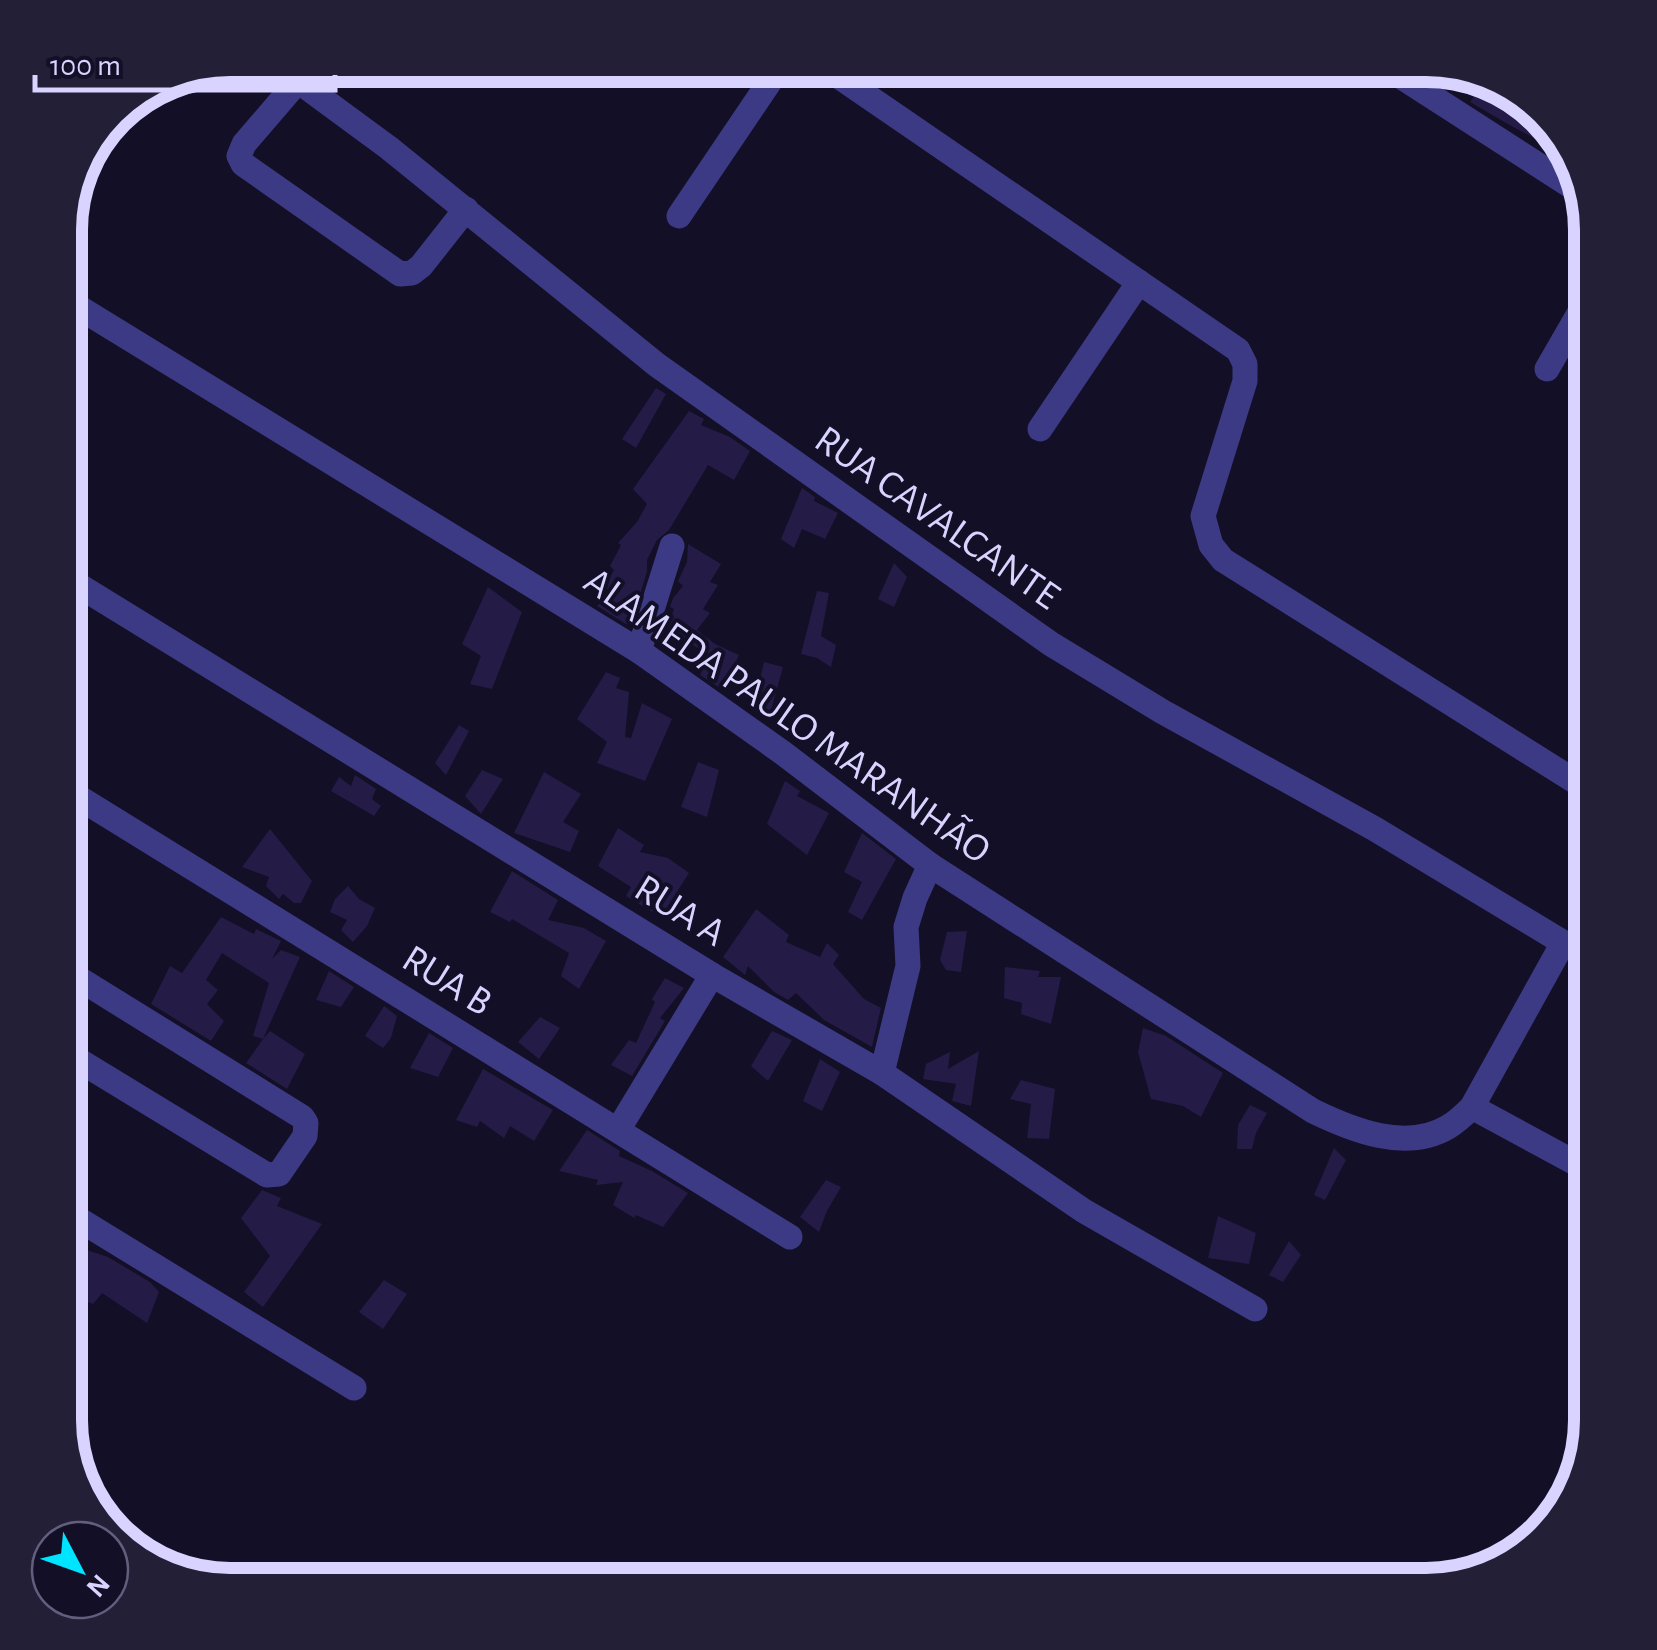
<svg xmlns="http://www.w3.org/2000/svg" width="1657" height="1650" font-family="'Alegreya Sans',sans-serif">
<style>
.building{fill:#241b47}
.lines{fill:none;stroke-linecap:round;stroke-linejoin:round}
.minor{stroke:#3d3a85;stroke-width:25}
.labels{text-anchor:middle;dominant-baseline:central;stroke-width:8;stroke-linejoin:round;paint-order:stroke}
.street-label{font-size:40px;fill:#d9d4ff;stroke:#130f26}
.rim{fill:none;stroke:#d9d4ff;stroke-width:12}
</style>
<rect width="100%" height="100%" fill="#130f26"/>
<!-- building -->
<g class="building">
<polygon points="1449,69 1499,82 1552,126 1539,141 1506,123 1470,102 1474,97 1441,80"/>
<polygon points="656,388 666,394 636,448 622,439"/>
<polygon points="689,411 704,419 701,425 730,437 750,451 734,480 708,465 669,530 657,540 647,560 647,572 631,623 626,624 597,606 611,592 604,587 614,570 610,566 621,545 618,543 637,522 647,504 633,489"/>
<polygon points="802,488 815,497 814,501 838,513 825,539 802,529 794,548 781,539"/>
<polygon points="688,544 721,564 710,582 718,585 703,609 710,613 697,630 715,644 739,655 723,690 700,675 709,655 667,629 674,609 670,607 673,598 683,586 678,581 687,562"/>
<polygon points="894,563 907,577 894,607 878,599"/>
<polygon points="488,587 522,612 492,689 470,684 481,656 462,644"/>
<polygon points="817,591 829,593 821,636 836,645 831,667 817,658 801,654"/>
<polygon points="764,662 783,667 769,718 753,710"/>
<polygon points="606,672 620,678 616,688 629,692 625,737 631,738 642,703 672,719 645,781 597,763 607,742 577,719"/>
<polygon points="459,725 469,731 446,775 435,763"/>
<polygon points="698,762 719,770 707,817 681,807"/>
<polygon points="482,770 503,779 481,814 465,796"/>
<polygon points="544,772 581,794 563,822 579,831 570,852 514,833"/>
<polygon points="355,775 376,789 372,799 381,806 374,816 331,791 339,777 351,786"/>
<polygon points="785,781 800,791 797,796 829,813 807,855 767,824"/>
<polygon points="618,828 644,845 640,852 668,858 689,873 661,917 626,896 631,887 598,866"/>
<polygon points="270,829 312,881 301,903 294,903 283,894 279,899 266,886 269,877 242,867"/>
<polygon points="862,833 896,859 862,920 848,912 862,882 844,872"/>
<polygon points="512,871 558,900 548,920 584,928 606,941 579,989 561,976 569,953 512,919 510,922 490,912"/>
<polygon points="348,886 359,899 375,908 367,926 353,942 341,930 347,920 330,912 335,899"/>
<polygon points="756,909 789,935 786,942 820,957 827,943 839,955 833,964 864,999 881,1008 872,1047 824,1020 796,993 788,1000 774,992 748,966 745,975 723,957"/>
<polygon points="221,917 254,934 256,929 281,941 272,959 281,950 300,957 263,1039 270,1031 305,1054 287,1089 246,1063 263,1039 253,1036 269,983 222,953 206,980 218,990 207,1004 224,1021 211,1041 151,1004 170,966 182,973"/>
<polygon points="967,931 961,972 946,970 940,960 947,932"/>
<polygon points="1005,967 1040,971 1038,977 1061,977 1051,1024 1021,1014 1022,1003 1004,998"/>
<polygon points="329,971 354,987 341,1007 316,1000"/>
<polygon points="665,978 684,988 660,1018 665,1021 632,1076 611,1065 629,1040 636,1043 655,1002 652,999"/>
<polygon points="384,1006 397,1016 391,1038 383,1048 365,1036"/>
<polygon points="540,1017 560,1028 539,1059 518,1042"/>
<polygon points="1143,1028 1166,1036 1223,1073 1201,1117 1183,1106 1151,1099 1138,1052"/>
<polygon points="772,1031 792,1040 768,1081 751,1066"/>
<polygon points="429,1033 453,1048 438,1077 410,1068"/>
<polygon points="979,1051 971,1106 952,1101 956,1084 923,1079 926,1064 950,1052 948,1069"/>
<polygon points="820,1059 840,1072 822,1111 803,1101"/>
<polygon points="483,1069 553,1110 534,1141 510,1126 504,1138 480,1121 477,1127 456,1120"/>
<polygon points="1021,1080 1055,1089 1049,1139 1027,1138 1031,1104 1010,1099"/>
<polygon points="1250,1105 1267,1113 1256,1133 1252,1149 1237,1149 1238,1125"/>
<polygon points="587,1130 620,1151 619,1156 652,1171 688,1193 663,1227 636,1215 634,1218 613,1205 623,1182 596,1185 598,1180 559,1171"/>
<polygon points="1334,1148 1346,1160 1325,1200 1314,1195"/>
<polygon points="826,1180 841,1187 827,1211 819,1232 800,1217"/>
<polygon points="262,1190 281,1198 277,1206 322,1224 263,1307 244,1292 270,1256 241,1218"/>
<polygon points="1218,1216 1256,1233 1249,1264 1208,1258"/>
<polygon points="1289,1241 1301,1255 1283,1282 1269,1275"/>
<polygon points="87,1250 108,1257 150,1282 159,1292 147,1323 102,1293 93,1304 65,1293"/>
<polygon points="384,1280 407,1294 383,1329 359,1312"/>
</g>
<g class="lines">
<!-- minor -->
<g class="minor">
<polyline points="306,65 298,81 389,148 657,365 1051,644 1163,712 1375,829 1592,960"/>
<polyline points="822,65 1238,350 1245,364 1245,381 1203,516 1211,545 1223,560 1592,792"/>
<polyline points="1383,65 1577,190"/>
<polyline points="298,81 244,144 239,156 243,164 400,274 412,273 421,266 466,209"/>
<polyline points="679,216 781,65"/>
<path d="M65 299 639 651 783 753 930 865 1313 1111C1352 1130 1406 1152 1448 1127 1457 1122 1465 1114 1472 1107L1563 943"/>
<polyline points="1547,369 1592,291"/>
<polyline points="1040,429 1139,282"/>
<polyline points="65,577 712,975 882,1073 1084,1211 1255,1309"/>
<polyline points="639,651 672,546"/>
<polyline points="65,789 790,1237"/>
<polyline points="65,1052 267,1175 279,1174 305,1136 306,1123 302,1117 65,970"/>
<polyline points="882,1073 908,966 906,927 915,898 930,865"/>
<polyline points="1472,1107 1592,1172"/>
<polyline points="618,1130 712,975"/>
<polyline points="65,1211 354,1388"/>
</g>
</g>
<g class="labels">
<!-- street labels -->
<g class="street-label">
<text transform="translate(937 518) rotate(35)">RUA CAVALCANTE</text>
<text transform="translate(787 716) rotate(35)">ALAMEDA PAULO MARANHÃO</text>
<text transform="translate(680 911) rotate(32)">RUA A</text>
<text transform="translate(447 981) rotate(32)">RUA B</text>
</g>
</g>
<!-- crop -->
<path d="M0 0H1657V1650H0ZM230 82H1426A148 148 0 0 1 1574 230V1420A148 148 0 0 1 1426 1568H230A148 148 0 0 1 82 1420V230A148 148 0 0 1 230 82Z" fill="#231f37" fill-rule="evenodd"/>
<path class="rim" d="M230 82H1426A148 148 0 0 1 1574 230V1420A148 148 0 0 1 1426 1568H230A148 148 0 0 1 82 1420V230A148 148 0 0 1 230 82Z"/>
<!-- north arrow -->
<g transform="translate(80 1570) rotate(131)"><circle r="48" fill="#130f26" stroke="#625e7d" stroke-width="2.5"/>
<path d="M0-8L18 38L0 25L-18 38Z" fill="#00e5ff"/>
<text y="-15" font-size="28" font-weight="bold" text-anchor="middle" fill="#d9d4ff">N</text>
</g>
<!-- scale -->
<path d="M35 75v15h300v-15" fill="none" stroke="#d9d4ff" stroke-width="5"/>
<text x="50" y="75" font-size="30" fill="#d9d4ff" stroke="#130f26" stroke-width="8" paint-order="stroke">100 m</text>
</svg>
